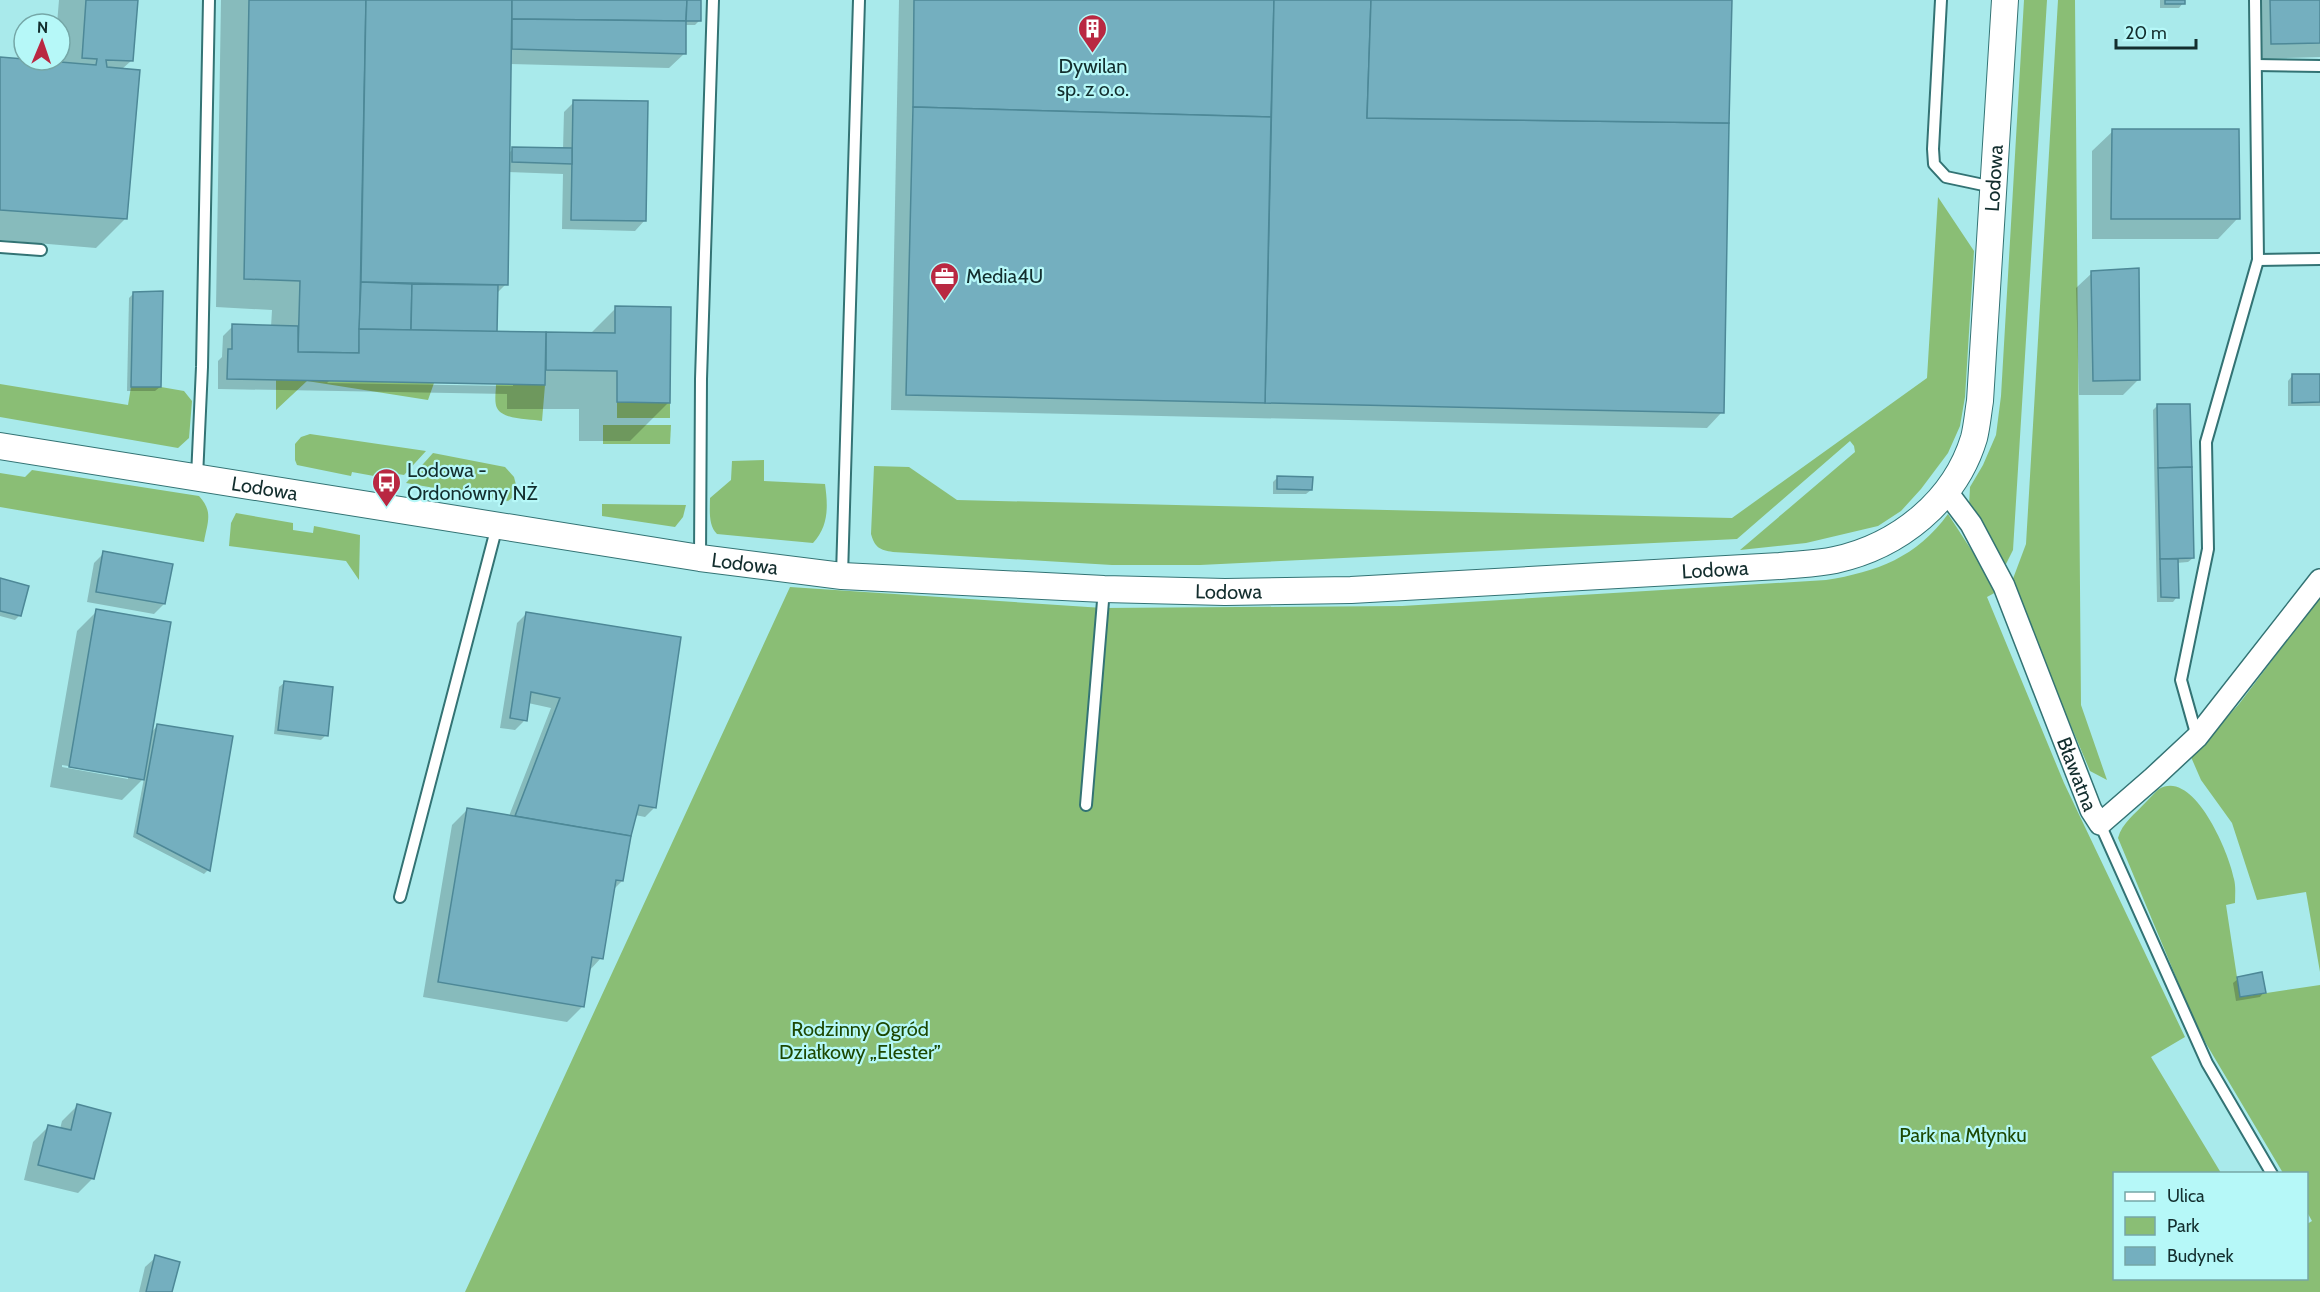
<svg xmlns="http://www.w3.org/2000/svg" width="2320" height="1292" font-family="Cabin,sans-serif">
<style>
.green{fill:#8abe75}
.shadow{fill:#0003;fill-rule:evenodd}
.building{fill:#74afbf;stroke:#4d8897;stroke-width:1.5}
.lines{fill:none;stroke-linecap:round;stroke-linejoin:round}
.service-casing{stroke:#337374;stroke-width:14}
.minor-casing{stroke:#337374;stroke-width:24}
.tertiary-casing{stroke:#337374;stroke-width:28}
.service{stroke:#fff;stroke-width:10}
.minor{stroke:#fff;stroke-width:21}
.tertiary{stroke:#fff;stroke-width:26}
.labels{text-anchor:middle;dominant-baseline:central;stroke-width:4.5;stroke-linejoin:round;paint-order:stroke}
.poi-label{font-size:20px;fill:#132e2e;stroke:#b6f8f8;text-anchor:start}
.street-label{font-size:20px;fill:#132e2e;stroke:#b6f8f8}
.park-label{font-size:20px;fill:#1d4803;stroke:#b6f8f8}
</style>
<rect width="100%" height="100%" fill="#a9eaeb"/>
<!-- green -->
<g class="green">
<polygon points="2024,0 2047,0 2013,550 2003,570 1969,506 1970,487 1983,465 1996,435 2001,396"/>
<polygon points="2058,0 2075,0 2081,705 2107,780 2090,771 2011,584 2026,544"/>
<path d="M1938 197 1974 251 1965 397 1960 426 1948 453 1921 489 1901 511 1878 526 1806 543 1740 550 1855 452 1854 446 1850 441 1737 539 1200 565H1112L893 552C880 550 875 548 871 534L874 466 909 467 957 500 1732 518 1927 378Z"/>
<polygon points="276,380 434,383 428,400 307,381 276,410"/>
<polygon points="0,384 128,405 131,387 161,387 184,391 192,401 189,438 178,448 0,417"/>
<path d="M496 384 545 385 542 421C530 419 503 420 497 408 494 402 496 391 496 384Z"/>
<polygon points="617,402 670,403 670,418 617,418"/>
<polygon points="603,425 671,425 670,444 603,444"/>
<polygon points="310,434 426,451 404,475 386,472 385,478 352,472 351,476 297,465 295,460 295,444 301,437"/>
<polygon points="433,453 505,467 514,477 516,485 513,497 508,501 406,483"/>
<path d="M764 460V481L825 484C828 506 829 526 813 543L717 534C708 525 710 510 710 498L731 480 732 461Z"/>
<path d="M32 470 199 496C214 512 207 523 204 542L0 507V473L25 477Z"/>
<polygon points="602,504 686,505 683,517 675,527 602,516"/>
<polygon points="236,513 293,523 293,530 313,533 314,526 360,535 359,580 346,561 229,546 231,523"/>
<path d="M1948 514 1998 591 1987 597 2064 783 2185 1037 2151 1057 2221 1173 2114 1174V1278H2306L2307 1224 2312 1221 2307 1212 2306 1174 2283 1173 2198 1030 2118 838C2122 823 2136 813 2146 802 2150 798 2155 792 2159 789 2194 768 2230 855 2234 879 2236 887 2235 895 2235 903L2226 905 2240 997 2320 985V1292H465L790 587 1103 608 1402 606 1826 580C1877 572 1917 557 1948 514Z"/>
<polygon points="2320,597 2320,972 2306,892 2257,900 2232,823 2201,780 2191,757 2239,704"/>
</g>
<!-- shadow -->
<g class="shadow">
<polygon points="59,0 136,0 131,61 122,69 125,219 96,248 0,240 0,58 55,63 55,60 60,60 60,24 57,24"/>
<path d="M221 0H700L699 21 695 25H685V53L669 68 510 64 509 153 513 149 563 150 564 112 574 102 645 220 635 231 562 229 563 174 508 172 506 284 496 294V333L590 334 616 308 669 402 630 441H579V409H507V394L218 389V361L222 357 223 336 233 326 271 327 272 310 216 307ZM330 380 513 383V386L327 383Z"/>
<polygon points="899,0 1731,0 1722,412 1707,428 891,410"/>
<polygon points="2160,0 2183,0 2183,3 2179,8 2160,8"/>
<polygon points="2255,0 2320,0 2320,57 2256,59"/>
<polygon points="2113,131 2238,218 2218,239 2092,239 2092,151"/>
<polygon points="2092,273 2138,380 2123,395 2079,395 2076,288"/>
<polygon points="133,294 160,387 155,391 127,391 129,298"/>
<polygon points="2292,376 2320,376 2320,406 2288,406 2288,381"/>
<polygon points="2157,406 2193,558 2188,562 2176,563 2177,597 2173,602 2157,602 2153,410"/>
<polygon points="1278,477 1311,490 1306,494 1273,494 1273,482"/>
<polygon points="104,553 164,604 154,614 87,602 94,563"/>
<polygon points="0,579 20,615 15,620 0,616"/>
<path d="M97 611 151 733 157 726 208 870 204 874 133 837 144 778 122 800 50 787 77 631ZM62 765 128 776V779L62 767Z"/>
<polygon points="527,613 655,807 645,817 635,815 627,837 622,881 613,890 601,958 588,972 582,1007 567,1022 423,997 452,825 468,809 509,816 551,708 528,703 525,720 515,730 500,728 517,623"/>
<polygon points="284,683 326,735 321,740 274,734 279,687"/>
<polygon points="2238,979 2264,992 2260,997 2236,1001 2233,983"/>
<polygon points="77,1106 93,1178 78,1193 24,1180 33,1142 49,1126 60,1129 62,1121"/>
<polygon points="156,1257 170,1292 139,1292 145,1267"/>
</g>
<!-- building -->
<g class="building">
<polygon points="86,0 138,0 133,61 106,60 107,67 140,70 127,219 0,210 0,57 96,65 97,59 82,58"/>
<polygon points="249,0 366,0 359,353 298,352 300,281 244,279"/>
<polygon points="366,0 512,0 508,285 361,282"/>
<polygon points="512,0 687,0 686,21 512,19"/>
<polygon points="687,0 701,0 701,21 686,21"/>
<polygon points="914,0 1274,0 1271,117 913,107"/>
<polygon points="1274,0 1371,0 1367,118 1729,123 1724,413 1265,403"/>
<polygon points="1371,0 1732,0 1729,123 1367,118"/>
<rect x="2165" y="0" width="20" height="4"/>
<polygon points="2270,0 2320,0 2320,43 2271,44"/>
<polygon points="512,19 686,21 686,54 512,49"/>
<polygon points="573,100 648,101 646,221 571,220"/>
<polygon points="913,107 1271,117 1265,403 906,395"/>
<polygon points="2112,129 2239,129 2240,219 2111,219"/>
<polygon points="512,147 572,148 572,164 512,162"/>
<polygon points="2139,268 2140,380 2093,381 2091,271"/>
<polygon points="361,282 412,284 411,330 359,329"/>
<polygon points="412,284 498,285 497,332 411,330"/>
<polygon points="163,291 161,387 131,387 133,292"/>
<polygon points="615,306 671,307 670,403 617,402 617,371 546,370 546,332 615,333"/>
<polygon points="232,324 298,326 298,352 359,353 359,329 546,332 545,385 227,379 228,349 232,349"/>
<polygon points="2292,374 2320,374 2320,402 2292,403"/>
<polygon points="2157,404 2190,404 2192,467 2158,468"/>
<polygon points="2192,467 2194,558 2160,559 2158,468"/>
<polygon points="1277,476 1313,477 1312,490 1277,489"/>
<polygon points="103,551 173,564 165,604 96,592"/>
<polygon points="2160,559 2178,559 2179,598 2161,597"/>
<polygon points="0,578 29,586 21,616 0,611"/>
<polygon points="96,609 171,622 144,780 69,767"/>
<polygon points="526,612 681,637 656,808 639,805 631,836 515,816 560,698 531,692 527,721 510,718"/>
<polygon points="284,681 333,687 328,736 278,730"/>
<polygon points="157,724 233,736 210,871 137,833"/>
<polygon points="467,808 631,836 623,881 616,880 603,959 592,957 584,1007 438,982"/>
<polygon points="2262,972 2266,993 2240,997 2237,977"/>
<polygon points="77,1104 111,1113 94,1179 38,1165 48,1125 71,1130"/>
<polygon points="155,1255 180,1262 172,1292 146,1292"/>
</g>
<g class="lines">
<defs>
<g id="service">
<polyline points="1941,0 1933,149 1934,164 1946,177 1993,187"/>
<polyline points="2256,65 2320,66"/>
<polyline points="0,247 41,250"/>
<polyline points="2258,260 2320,259"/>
<polyline points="197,477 202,367 209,0"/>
<polyline points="700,558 701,379 713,0"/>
<polyline points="842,575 859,0"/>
<polyline points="2197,737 2181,680 2208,549 2206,442 2258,260 2255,0"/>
<polyline points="1086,805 1104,589"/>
<polyline points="2100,824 2207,1063 2272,1174"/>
<polyline points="400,897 497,526"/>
</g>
<g id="minor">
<path id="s1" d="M1947 492 1971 524 2004 586 2091 810 2100 824 2153 778 2197 737 2320 580"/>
</g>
<g id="tertiary">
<path id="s2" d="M0 446 700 558 842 576 1104 589 1225 592 1351 590 1780 566C1798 564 1817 564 1835 560 1899 546 1955 501 1974 438 1977 426 1978 413 1980 401L2005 0"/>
</g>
</defs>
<!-- service casing -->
<use href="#service" class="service-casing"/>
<!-- minor casing -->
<use href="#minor" class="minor-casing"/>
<!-- tertiary casing -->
<use href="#tertiary" class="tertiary-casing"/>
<!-- service -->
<use href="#service" class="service"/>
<!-- minor -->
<use href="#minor" class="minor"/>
<!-- tertiary -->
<use href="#tertiary" class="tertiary"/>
</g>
<!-- icons -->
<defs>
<symbol id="building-pin" viewBox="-11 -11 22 30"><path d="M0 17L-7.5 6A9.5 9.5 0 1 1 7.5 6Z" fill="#b92842" stroke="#b6f8f8"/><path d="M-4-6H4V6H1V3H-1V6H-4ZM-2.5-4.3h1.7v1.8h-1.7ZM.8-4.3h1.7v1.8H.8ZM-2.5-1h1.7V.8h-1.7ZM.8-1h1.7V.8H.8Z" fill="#fff"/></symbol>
<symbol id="office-pin" viewBox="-11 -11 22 30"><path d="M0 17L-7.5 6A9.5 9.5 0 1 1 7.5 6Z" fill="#b92842" stroke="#b6f8f8"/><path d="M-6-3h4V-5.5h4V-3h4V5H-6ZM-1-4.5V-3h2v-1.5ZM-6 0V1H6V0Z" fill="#fff"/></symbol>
<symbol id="bus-pin" viewBox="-11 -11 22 30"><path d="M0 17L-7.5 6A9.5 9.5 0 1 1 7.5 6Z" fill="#b92842" stroke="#b6f8f8"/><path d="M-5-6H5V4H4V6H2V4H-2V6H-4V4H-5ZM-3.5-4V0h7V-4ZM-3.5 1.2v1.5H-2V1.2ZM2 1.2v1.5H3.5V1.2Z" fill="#fff"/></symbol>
</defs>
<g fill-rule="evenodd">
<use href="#building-pin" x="1076" y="12" width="33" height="45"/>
<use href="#office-pin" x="928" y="260" width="33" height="45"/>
<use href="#bus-pin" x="370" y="466" width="33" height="45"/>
</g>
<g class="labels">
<!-- poi labels -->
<g class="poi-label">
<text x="1093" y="66" text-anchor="middle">Dywilan<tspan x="1093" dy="23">sp. z o.o.</tspan></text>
<text x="966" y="276">Media4U</text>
<text x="407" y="470">Lodowa -<tspan x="407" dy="23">Ordonówny NŻ</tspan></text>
</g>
<!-- street labels -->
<g class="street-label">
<text stroke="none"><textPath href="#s2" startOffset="2301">Lodowa</textPath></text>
<text stroke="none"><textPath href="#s2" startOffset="268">Lodowa</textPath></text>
<text stroke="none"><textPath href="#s2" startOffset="754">Lodowa</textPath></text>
<text stroke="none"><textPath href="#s2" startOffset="1726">Lodowa</textPath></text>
<text stroke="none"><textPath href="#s2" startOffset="1239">Lodowa</textPath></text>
<text stroke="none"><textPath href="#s1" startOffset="312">Bławatna</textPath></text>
</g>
<!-- park labels -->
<g class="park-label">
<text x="860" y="1029">Rodzinny Ogród<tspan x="860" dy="23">Działkowy „Elester”</tspan></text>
<text x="1963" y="1135">Park na Młynku</text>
</g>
</g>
<!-- legend -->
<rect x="2113" y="1172" width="195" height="108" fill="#b6f8f8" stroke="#75a7a7" stroke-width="1.5"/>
<rect x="2125" y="1192" width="30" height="9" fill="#ffffff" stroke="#75a7a7" stroke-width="1.5"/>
<text x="2167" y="1202" font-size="18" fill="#132e2e">Ulica</text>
<rect x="2125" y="1217" width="30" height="18" fill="#8abe75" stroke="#75a7a7" stroke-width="1.5"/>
<text x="2167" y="1232" font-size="18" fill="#132e2e">Park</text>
<rect x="2125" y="1247" width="30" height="18" fill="#74afbf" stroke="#75a7a7" stroke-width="1.5"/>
<text x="2167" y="1262" font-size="18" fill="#132e2e">Budynek</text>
<!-- north arrow -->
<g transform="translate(42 42) rotate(2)"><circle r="28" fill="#b6f8f8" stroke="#75a7a7" stroke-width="1.5"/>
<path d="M0-4.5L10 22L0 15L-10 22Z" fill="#b92842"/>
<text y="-9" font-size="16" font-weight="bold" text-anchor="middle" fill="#132e2e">N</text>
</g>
<!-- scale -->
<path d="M2116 39v9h80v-9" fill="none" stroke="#132e2e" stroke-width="3"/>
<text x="2125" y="39" font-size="18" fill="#132e2e" stroke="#b6f8f8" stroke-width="4.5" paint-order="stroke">20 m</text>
</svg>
